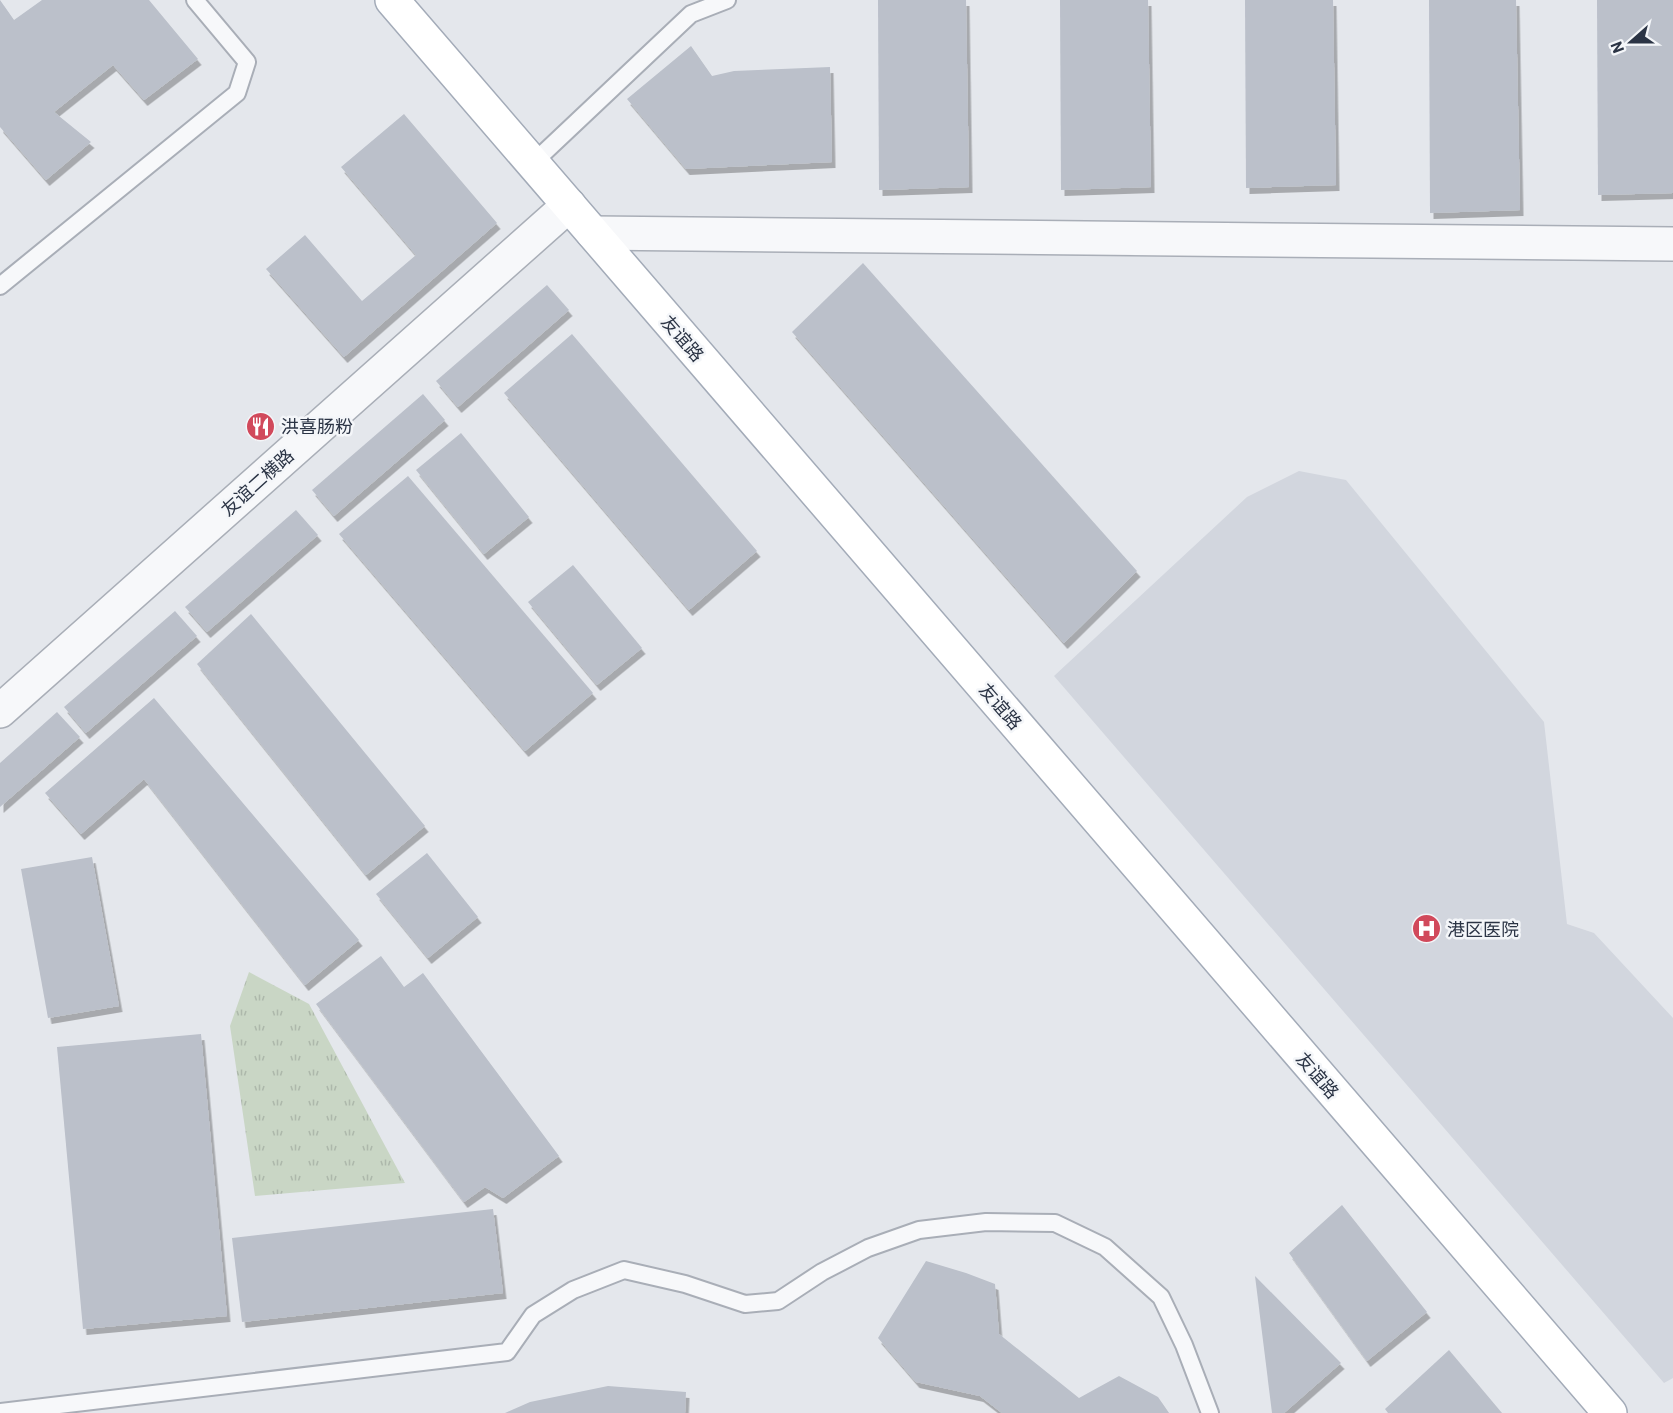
<svg xmlns="http://www.w3.org/2000/svg" width="1673" height="1413" font-family="Barlow,'Noto Sans SC',sans-serif">
<style>
.built{fill:#d2d6de}
.grass{fill:url(#grass-tufts)}
.building{fill:#bbc0ca;filter:url(#shadow)}
.lines{fill:none;stroke-linecap:round;stroke-linejoin:round}
.lane-casing{stroke:#a9aeb7;stroke-width:20}
.street-casing{stroke:#a9aeb7;stroke-width:36}
.primary-casing{stroke:#a3abb8;stroke-width:36}
.lane{stroke:#f7f8fa;stroke-width:16}
.street{stroke:#f7f8fa;stroke-width:33}
.primary{stroke:#fff;stroke-width:33}
.labels{text-anchor:middle;dominant-baseline:central;stroke-width:5;stroke-linejoin:round;paint-order:stroke}
.street-label{font-size:18px;fill:#2b3445;stroke:#f4f6f9}
.poi-label{font-size:18px;fill:#2b3445;stroke:#f4f6f9;text-anchor:start}
</style>
<defs>
<pattern id="grass-tufts" width="24" height="20" patternUnits="userSpaceOnUse" patternTransform="scale(1.5)"><rect width="24" height="20" fill="#c9d6c5"/><path d="M3 7l-1-3M5 7V3M7 7l1-3M15 17l-1-3M17 17v-4M19 17l1-3" fill="none" stroke="#adb8ab"/></pattern>
<filter id="shadow"><feDropShadow dx="3.5" dy="6" stdDeviation="0" flood-color="#0004"/></filter>
</defs>
<rect width="100%" height="100%" fill="#e4e7ec"/>
<!-- built -->
<polygon class="built" points="1299,471 1346,480 1544,722 1567,924 1594,933 1673,1018 1673,1378 1664,1383 1054,676 1247,497"/>
<!-- grass -->
<polygon class="grass" points="249,972 309,1004 405,1183 255,1196 230,1026"/>
<!-- building -->
<g class="building">
<polygon points="0,0 14,20 42,0 149,0 198,59 144,100 113,65 54,112 91,142 46,180 0,127"/>
<polygon points="878,0 966,0 969,187 879,190"/>
<polygon points="1060,0 1148,0 1151,187 1061,190"/>
<polygon points="1245,0 1333,0 1336,185 1246,188"/>
<polygon points="1429,0 1516,0 1520,210 1430,213"/>
<polygon points="1597,0 1673,0 1673,193 1598,195"/>
<polygon points="691,46 712,76 734,71 830,67 832,162 686,169 627,99"/>
<polygon points="404,114 497,223 344,357 266,269 305,235 362,301 416,255 341,167"/>
<polygon points="863,263 1137,571 1064,643 792,332"/>
<polygon points="547,285 569,310 458,407 436,381"/>
<polygon points="572,334 757,551 689,610 504,393"/>
<polygon points="423,394 445,420 334,516 312,490"/>
<polygon points="461,433 529,517 484,554 416,470"/>
<polygon points="408,476 593,693 525,751 339,534"/>
<polygon points="296,510 318,535 207,632 185,607"/>
<polygon points="573,565 642,648 597,685 528,602"/>
<polygon points="175,611 197,636 86,733 64,707"/>
<polygon points="251,614 425,826 366,875 197,664"/>
<polygon points="154,698 359,940 305,985 144,779 81,834 45,793"/>
<polygon points="57,712 80,737 0,807 0,763"/>
<polygon points="427,853 478,917 428,958 376,894"/>
<polygon points="92,857 119,1006 48,1018 21,869"/>
<polygon points="381,956 404,987 423,973 559,1156 503,1198 485,1187 464,1202 316,1004"/>
<polygon points="201,1034 227,1316 83,1329 57,1047"/>
<polygon points="1342,1205 1427,1312 1367,1361 1289,1253"/>
<polygon points="493,1209 503,1293 242,1322 232,1238"/>
<polygon points="926,1261 966,1273 995,1284 999,1334 1079,1398 1119,1376 1158,1397 1169,1413 1002,1413 980,1396 916,1382 878,1338"/>
<polygon points="1255,1276 1341,1363 1284,1413 1272,1413"/>
<polygon points="1449,1350 1502,1413 1388,1413 1385,1409"/>
<polygon points="608,1386 686,1392 685,1413 505,1413 530,1402"/>
</g>
<g class="lines">
<defs>
<g id="lane">
<polyline points="533,163 691,14 727,0"/>
<polyline points="0,286 237,93 247,62 195,0"/>
<polyline points="0,1412 507,1352 533,1315 573,1290 624,1270 685,1284 745,1304 778,1301 822,1272 868,1248 919,1230 986,1222 1055,1223 1105,1247 1161,1297 1184,1345 1210,1413"/>
</g>
<g id="street">
<polyline points="593,233 1673,244"/>
<polyline points="0,711 569,205"/>
</g>
<polyline id="primary" points="392,0 1610,1413"/>
</defs>
<!-- lane casing -->
<use href="#lane" class="lane-casing"/>
<!-- street casing -->
<use href="#street" class="street-casing"/>
<!-- primary casing -->
<use href="#primary" class="primary-casing"/>
<!-- lane -->
<use href="#lane" class="lane"/>
<!-- street -->
<use href="#street" class="street"/>
<!-- primary -->
<use href="#primary" class="primary"/>
</g>
<!-- icons -->
<defs>
<symbol id="restaurant-disc" viewBox="-11 -11 22 22"><circle r="9.5" fill="#d1495b" stroke="#f4f6f9"/><path d="M-5-6h1v4h1v-4h1v4h1v-4h1v5L-1.5 .5V6h-2V.5L-5-1ZM5-6V6H3V1.5H1.5Q1.5-4 5-6Z" fill="#fff"/></symbol>
<symbol id="hospital-disc" viewBox="-11 -11 22 22"><circle r="9.5" fill="#d1495b" stroke="#f4f6f9"/><path d="M-5-5h3v3.5h4V-5h3V5h-3V1.5h-4V5h-3Z" fill="#fff"/></symbol>
</defs>
<g fill-rule="evenodd">
<use href="#restaurant-disc" x="244" y="410" width="33" height="33"/>
<use href="#hospital-disc" x="1410" y="912" width="33" height="33"/>
</g>
<g class="labels">
<!-- street labels -->
<g class="street-label">
<text transform="translate(683 338) rotate(49)">友谊路</text>
<text transform="translate(257 482) rotate(-42)">友谊二横路</text>
<text transform="translate(1001 706) rotate(49)">友谊路</text>
<text transform="translate(1318 1075) rotate(49)">友谊路</text>
</g>
<!-- poi labels -->
<g class="poi-label">
<text x="281" y="426">洪喜肠粉</text>
<text x="1447" y="929">港区医院</text>
</g>
</g>
<!-- north arrow -->
<g transform="translate(1631 42) rotate(249)" stroke="#f4f6f9" stroke-width="4.5" paint-order="stroke">
<path d="M0-4.5L10 22L0 15L-10 22Z" fill="#2b3445"/>
<text y="-9" font-size="16" font-weight="bold" text-anchor="middle" fill="#2b3445">N</text>
</g>
</svg>
